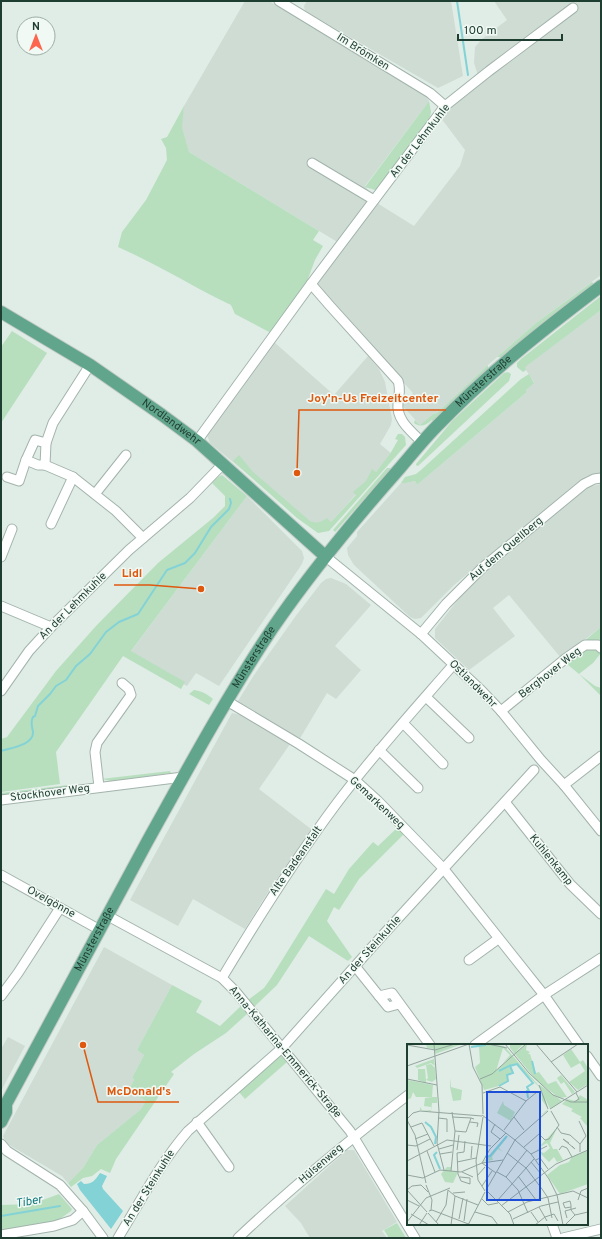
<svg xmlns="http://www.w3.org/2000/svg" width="602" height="1239" font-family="Overpass,sans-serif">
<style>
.built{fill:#cedcd4}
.green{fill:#b7dfbe}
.water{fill:#83d2d6}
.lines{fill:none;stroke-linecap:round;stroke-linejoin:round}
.stream{stroke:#83d2d6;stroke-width:2}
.minor-casing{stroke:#a2b4ac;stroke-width:11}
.major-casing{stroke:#c0c9c6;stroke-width:14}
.minor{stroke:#fff;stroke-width:9}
.major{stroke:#61a58c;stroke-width:12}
.labels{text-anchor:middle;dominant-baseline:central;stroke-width:3;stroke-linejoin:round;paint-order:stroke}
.street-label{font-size:11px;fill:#1f3e32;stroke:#f1f9f4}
.water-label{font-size:12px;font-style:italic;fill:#15797f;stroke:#f1f9f4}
.inset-river{fill:none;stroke:#83d2d6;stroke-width:2}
.inset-road{fill:none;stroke:#93a69e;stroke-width:1}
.view{fill:#1d4ed8;fill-opacity:0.15;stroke:#1d4ed8;stroke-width:2}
.inset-edge{fill:none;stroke:#1f3e32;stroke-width:2}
.leader{fill:none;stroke:#de580e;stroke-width:1.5}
.callout-dot{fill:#de580e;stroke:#f1f9f4;stroke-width:1.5}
.callout-label{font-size:12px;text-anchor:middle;font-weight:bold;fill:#de580e;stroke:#f1f9f4;stroke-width:3;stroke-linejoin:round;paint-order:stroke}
</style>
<rect width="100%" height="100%" fill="#e0ece6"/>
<!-- built -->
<g class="built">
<polygon points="245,1 269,1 426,96 429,101 365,186 377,203 414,226 460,166 465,150 441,118 478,75 474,63 475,47 482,39 507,20 494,1 601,1 601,275 536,323 488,365 437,413 433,414 420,425 401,404 413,393 316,285 344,246 189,152 181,128 184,106"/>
<polygon points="307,1 451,1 463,76 438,88 305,11 304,6"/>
<polygon points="601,310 601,473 587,476 574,485 454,585 421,618 415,619 410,617 354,565 348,555 347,548 357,536 357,532 401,483 406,483 415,481 417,485 527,392 526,390 534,382 524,367"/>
<polygon points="274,342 334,395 368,356 379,369 385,382 392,419 391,425 380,444 392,454 325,529 312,527 210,443 207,435"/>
<polygon points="601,484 601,627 561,658 509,595 493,608 515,636 469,670 435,638 435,629 464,592 478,578 582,491 589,487"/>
<polygon points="247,496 302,551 304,558 302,564 219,686 196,673 187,686 129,654"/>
<polygon points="331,578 346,584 371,605 335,646 361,670 336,699 327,693 299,740 238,704 238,701 254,675 295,617 321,583 326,579"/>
<polygon points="232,713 241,715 246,717 290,744 259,789 311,829 263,900 245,929 193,899 178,926 130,900"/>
<polygon points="104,947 172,985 137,1050 144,1055 132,1078 134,1080 128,1091 146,1101 140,1110 97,1145 83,1168 68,1183 62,1176 6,1143 3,1136"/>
<polygon points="8,1037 25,1046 1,1091 1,1049"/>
<polygon points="347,1150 354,1150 397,1222 382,1231 387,1238 310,1238 301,1223 285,1206"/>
</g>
<!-- green -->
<g class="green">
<polygon points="429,101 431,112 430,117 378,188 375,190 365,187"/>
<path d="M184 106 182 128 189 152 319 231 313 240 323 246 315 260 306 284 271 333 235 314 231 305C193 287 157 264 118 247L122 232 146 200 167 160 166 148 161 139 167 137Z"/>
<polygon points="592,282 594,284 592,287 502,357 497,357 536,323"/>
<polygon points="601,296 601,310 525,367 526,370 523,372 517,367 517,363 521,359"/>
<polygon points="12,331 47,353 1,423 1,347"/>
<path d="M488 365V371L433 422 432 420C426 425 421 428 414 423L415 420 420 425 433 414 437 413Z"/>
<polygon points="508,372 511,374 509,381 418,466 416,465 416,464 453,420 504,373"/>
<polygon points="529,374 534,383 526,390 527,392 417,485 415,481 406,483 401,483 405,477 416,474 421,470 521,379"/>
<path d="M398 434H402L405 437 406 445 329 531 318 533 297 518 233 461 239 455 253 472 310 521C318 524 321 522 327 518L331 522 356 495 353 492 366 481 372 469 376 472 390 454 398 440 395 439Z"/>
<polygon points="387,468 391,468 335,532 333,530"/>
<polygon points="222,475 247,496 131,651 185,682 181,689 123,656 56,752 60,784 1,792 1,739 7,737 56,671 96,626 158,563 213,518 225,506 225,496 212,483 218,477"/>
<polygon points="288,594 286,600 247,655"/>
<polygon points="601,627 601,643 593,640 583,642"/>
<polygon points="591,648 597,650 601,653 593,663 579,674 595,686 601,688 601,696 579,674 567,664 587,649"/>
<path d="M194 690C202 691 207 694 213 699L209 705 189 694Z"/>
<polygon points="170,771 171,773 112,781 101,779"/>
<polygon points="68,785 68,788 1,797 1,793"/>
<polygon points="397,828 404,834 359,879 339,910 334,907 327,921 352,957 348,961 309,936 277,985 254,1007 248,1000 264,988 271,978 326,889 334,894 349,869 373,842 378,846"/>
<polygon points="172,985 202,1001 196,1012 220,1026 241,1006 247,1014 226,1033 194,1054 171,1072 174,1074 116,1159 110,1173 101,1169 92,1176 83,1178 71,1187 68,1183 83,1168 97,1145 140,1110 146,1101 128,1091 134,1080 132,1078 144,1055 137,1050"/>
<polygon points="280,1054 287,1062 245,1099 238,1091"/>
<polygon points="59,1194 72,1209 71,1211 57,1221 1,1230 1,1205 32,1204"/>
<polygon points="397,1223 406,1238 389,1238 384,1230"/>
</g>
<!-- water -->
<path class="water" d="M100 1173 107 1176 102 1186 103 1189 123 1211 111 1229 80 1190 77 1184 81 1181 84 1184C93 1184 95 1180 100 1173Z"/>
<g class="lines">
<!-- stream -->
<g class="stream">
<polyline points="457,1 468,75"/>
<path d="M1 751C10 748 34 745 33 732 32 726 30 722 33 717L35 716 38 706 50 694 56 686 66 680 76 666 90 654 106 632 119 622 138 614 167 570 185 563 195 553 211 527 229 509 231 503 230 499"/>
<polyline points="1,1216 60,1206"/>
</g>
<defs>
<g id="minor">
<polyline points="279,1 430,93 445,106"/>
<polyline points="312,163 374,200"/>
<path d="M311 284 331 307 398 381C401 389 399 395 398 403 396 420 411 431 422 442"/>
<polyline points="90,365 53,423 46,443 45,465 73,477 116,511 143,538"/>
<polyline points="197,441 311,284 445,106 489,71 573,8"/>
<polyline points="45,465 38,465 26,460 35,440 46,443"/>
<polyline points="7,477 19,481 26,460"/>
<polyline points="95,494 126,455"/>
<polyline points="51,524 73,477"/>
<polyline points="325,556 421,634 481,690 501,711 541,760 564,785 601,831"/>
<polyline points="1,557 12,529"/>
<polyline points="1,606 51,627"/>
<polyline points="421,634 446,604 482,568 584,484 594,479 601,478"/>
<polyline points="1,691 29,651 51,627 129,550 190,498 223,464"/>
<polyline points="426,697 469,738"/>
<polyline points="227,701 299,744 355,780 377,800 443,868 544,995 579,1045"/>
<polyline points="501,711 565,659 585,645 598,645 601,648"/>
<polyline points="403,723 443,764"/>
<polyline points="379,750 418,788"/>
<polyline points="564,785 601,756"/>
<polyline points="99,787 95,752 97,743 131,695 129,689 122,683"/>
<polyline points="1,800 183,777"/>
<polyline points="505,802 570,884 601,914"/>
<polyline points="1,875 100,930"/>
<polyline points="108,916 222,978 236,992 350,1131 415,1238"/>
<polyline points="469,960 498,939"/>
<polyline points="355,966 379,996 392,993 430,1045"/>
<path d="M222 978C258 918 295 859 337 803 373 755 414 710 454 664"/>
<polyline points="1,996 18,973 60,908"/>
<polyline points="379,996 388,1007 399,1004"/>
<polyline points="475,1045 544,995 601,958"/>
<polyline points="587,1056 601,1076"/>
<polyline points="197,1122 229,1167"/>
<polyline points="1,1144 7,1151 60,1185 83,1211 103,1238"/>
<polyline points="552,1224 557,1238"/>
<polyline points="1,1235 54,1226 73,1220 83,1211"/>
<path d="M118 1238C140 1202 160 1163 188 1131L282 1048 381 937 534 770"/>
<path d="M238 1238C292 1187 349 1140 408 1095"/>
<polyline points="563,1238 601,1229"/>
</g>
<g id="major">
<path id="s1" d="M1 312 90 365 162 415 197 441 325 556"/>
<path id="s2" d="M1 1109 6 1104C53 1017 100 929 147 842 187 770 226 698 272 629 311 572 354 520 400 468 412 454 424 439 437 426 487 374 544 329 601 286"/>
<polyline points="1,1122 6,1112 6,1104"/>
</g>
</defs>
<!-- minor casing -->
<use href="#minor" class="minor-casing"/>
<!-- major casing -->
<use href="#major" class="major-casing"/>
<!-- minor -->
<use href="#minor" class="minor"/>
<!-- major -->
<use href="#major" class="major"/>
</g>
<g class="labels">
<!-- street labels -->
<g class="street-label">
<text transform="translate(363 52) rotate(32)">Im Brömken</text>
<text transform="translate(420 141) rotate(-52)">An der Lehmkuhle</text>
<text stroke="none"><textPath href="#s2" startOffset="878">Münsterstraße</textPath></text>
<text stroke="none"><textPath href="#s1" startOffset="203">Nordlandwehr</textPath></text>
<text transform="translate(506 549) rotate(-40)">Auf dem Quellberg</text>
<text transform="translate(73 606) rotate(-45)">An der Lehmkuhle</text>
<text stroke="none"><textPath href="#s2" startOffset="518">Münsterstraße</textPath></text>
<text transform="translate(550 673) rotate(-38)">Berghover Weg</text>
<text transform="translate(473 684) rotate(45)">Ostlandwehr</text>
<text transform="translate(50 793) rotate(-7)">Stockhover Weg</text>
<text transform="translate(377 803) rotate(43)">Gemarkenweg</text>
<text transform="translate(551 860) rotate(51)">Kuhlenkamp</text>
<text transform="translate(296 861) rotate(-55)">Alte Badeanstalt</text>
<text transform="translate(51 902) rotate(29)">Ovelgönne</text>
<text stroke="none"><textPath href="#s2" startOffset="194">Münsterstraße</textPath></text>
<text transform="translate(370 950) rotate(-48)">An der Steinkuhle</text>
<text transform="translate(285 1052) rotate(50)">Anna-Katharina-Emmerick-Straße</text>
<text transform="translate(321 1164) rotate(-41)">Hülsenweg</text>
<text transform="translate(149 1188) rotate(-58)">An der Steinkuhle</text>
</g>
<!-- water labels -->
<g class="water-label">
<text transform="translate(29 1202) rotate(-10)">Tiber</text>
</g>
</g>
<!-- overview -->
<g transform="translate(407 1044)">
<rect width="181" height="181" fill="#e0ece6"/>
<path d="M19 0H55L28 10V5L20 4ZM80 0 97 2 133 43V41L155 57 143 65 138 54 141 65 140 67 133 72 141 65 135 56 134 45 109 19 103 22 105 29 100 31V37L92 42 77 46 68 23 73 19 72 2 64 1ZM96 4 103 11 96 19 105 12 89 27ZM103 0H116L108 9 120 0 119 6 123 8 121 10H123L129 29 132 28 141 40 149 37 160 53 152 54 129 36 103 4ZM164 5 173 18 176 16 181 24V40L171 46 162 38 178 27 173 19 164 24 156 11ZM27 15 29 35 25 38 19 36V39L11 36V25H18L19 36 21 34 19 21 24 20 28 24V22L24 19 10 24 8 22ZM154 31 168 48 165 50 157 38 154 40 150 34ZM44 34V43L55 46 54 56 46 57 43 43ZM1 36 26 41 25 53H30V59H25L24 67 13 66V63L15 66H24V63L17 62 18 54 25 53H9L6 48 4 54 0 56ZM173 51 181 56 180 82 173 74 175 73 164 67 166 65 155 60 160 55 169 57ZM96 57 97 61 108 68 104 77 90 69ZM150 84 143 99 146 105H150L156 116 150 118 147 113 142 118 130 106 132 104 131 107 137 109 143 104 140 99 131 104ZM102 91 92 104 96 108 91 105 85 113 86 116 76 118ZM181 106V140L153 150 140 131 153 121 162 118 165 113ZM40 123H44V127L51 128 46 139 38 138 34 130Z" fill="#b7dfbe" fill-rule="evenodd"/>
<path class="inset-river" d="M64 3 79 1M125 17 128 30M92 27 104 21M92 42 101 37 100 31 106 29 103 22 110 20 126 39 120 43 122 47H120L121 54M18 78 24 83 29 93 28 100M30 108 27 111 33 125M78 113 83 112 100 92"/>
<path class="inset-road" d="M27 0 32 67 30 99 37 126M62 0 66 23 75 41 76 70M81 0 100 4M98 0 122 29 146 51 164 58H181M129 0 170 48M0 1 28 6 48 0M144 18 171 0M0 22 62 0M0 35 30 41M73 35 85 30 119 0M132 41 141 65M76 49 93 43 119 57M167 58 172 55 169 49M143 65 181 41M75 71 108 96M45 73 64 74M76 73 69 117 71 136 78 147M107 73 117 86M31 74 40 75V88M0 75 6 69 13 67 75 72M0 76 8 91 19 139M172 77 179 92 173 100M63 78 71 79 70 83M88 80 84 88 93 95M4 83 15 79 27 102M150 83 154 89 163 91 173 100V108M97 86 119 57 130 48M48 87 59 88 64 74 67 75M8 95 21 90M108 96 124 110 142 135 150 151 156 181M162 99 156 95 168 105 165 102M0 101 9 102 23 95M117 103 132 90 138 96 142 95 152 81 144 67M32 105 46 101M50 106 52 91M152 106 155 102 160 104 165 113M20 107 28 128M100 109 119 124 135 145 141 154 145 174M33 110 45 108M124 110 140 102M64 114 65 102M129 116 133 114 141 125M0 117 40 96 84 102M50 118 69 114M124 118 134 130M75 119 83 105 99 89M75 119 89 129M44 127 48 87 45 68M55 128 66 133M90 128 99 133 111 146 121 169M0 131 16 134 33 126 54 128 75 119 96 116M70 132 78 123M111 132 129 156M53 133 63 134V140L54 137 51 130 50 109 57 108 58 97M99 133 120 106M19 141 25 156 24 166M75 142 85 127M0 146 20 168M0 146 5 142 14 141 21 148M41 146 48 152 71 161M79 146 108 96 141 67M80 147 103 170 107 181M46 149 58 148M75 155 81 161 91 159M0 156 12 162M171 156 174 147 181 144M90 157 127 115M94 162 149 120 181 106M132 163 140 177M164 163 158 164 156 159 163 157 164 161V166L168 171M22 167 25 166 64 181M68 168 85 173 91 181M101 168 120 158 166 147 181 154M124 168 131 178M21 169 32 181M4 170 22 181M160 174 158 167 169 164M52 175 56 154M106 175 134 162 151 158M57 177 60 155M0 178 19 154 43 144M29 178 39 161 41 146M12 181 20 169M44 181 48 152M61 181 78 148M128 181 138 173 147 170 151 177M158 181 168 171 181 168"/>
<path class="view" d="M80 48H133V156H80Z"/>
<rect width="181" height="181" class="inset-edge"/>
</g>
<!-- callouts -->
<path class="leader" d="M297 473L299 410H446M201 589L150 585H114M83 1045L98 1102H179"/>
<g class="callout-dot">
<circle cx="297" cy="473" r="4"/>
<circle cx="201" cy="589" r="4"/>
<circle cx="83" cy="1045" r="4"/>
</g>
<g class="callout-label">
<text x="373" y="402">Joy'n-Us Freizeitcenter</text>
<text x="132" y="577">Lidl</text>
<text x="139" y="1095">McDonald's</text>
</g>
<!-- border -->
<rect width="602" height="1239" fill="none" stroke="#1f3e32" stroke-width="4"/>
<!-- north arrow -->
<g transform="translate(36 36)"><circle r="19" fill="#f1f9f4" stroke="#9daea6"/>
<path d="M0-3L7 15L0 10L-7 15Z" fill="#fd654e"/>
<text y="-6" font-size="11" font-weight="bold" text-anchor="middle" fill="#1f3e32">N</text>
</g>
<!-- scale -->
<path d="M458 34v6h104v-6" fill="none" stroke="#1f3e32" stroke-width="2"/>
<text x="464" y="34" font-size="12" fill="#1f3e32" stroke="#f1f9f4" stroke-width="3" paint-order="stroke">100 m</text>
</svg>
